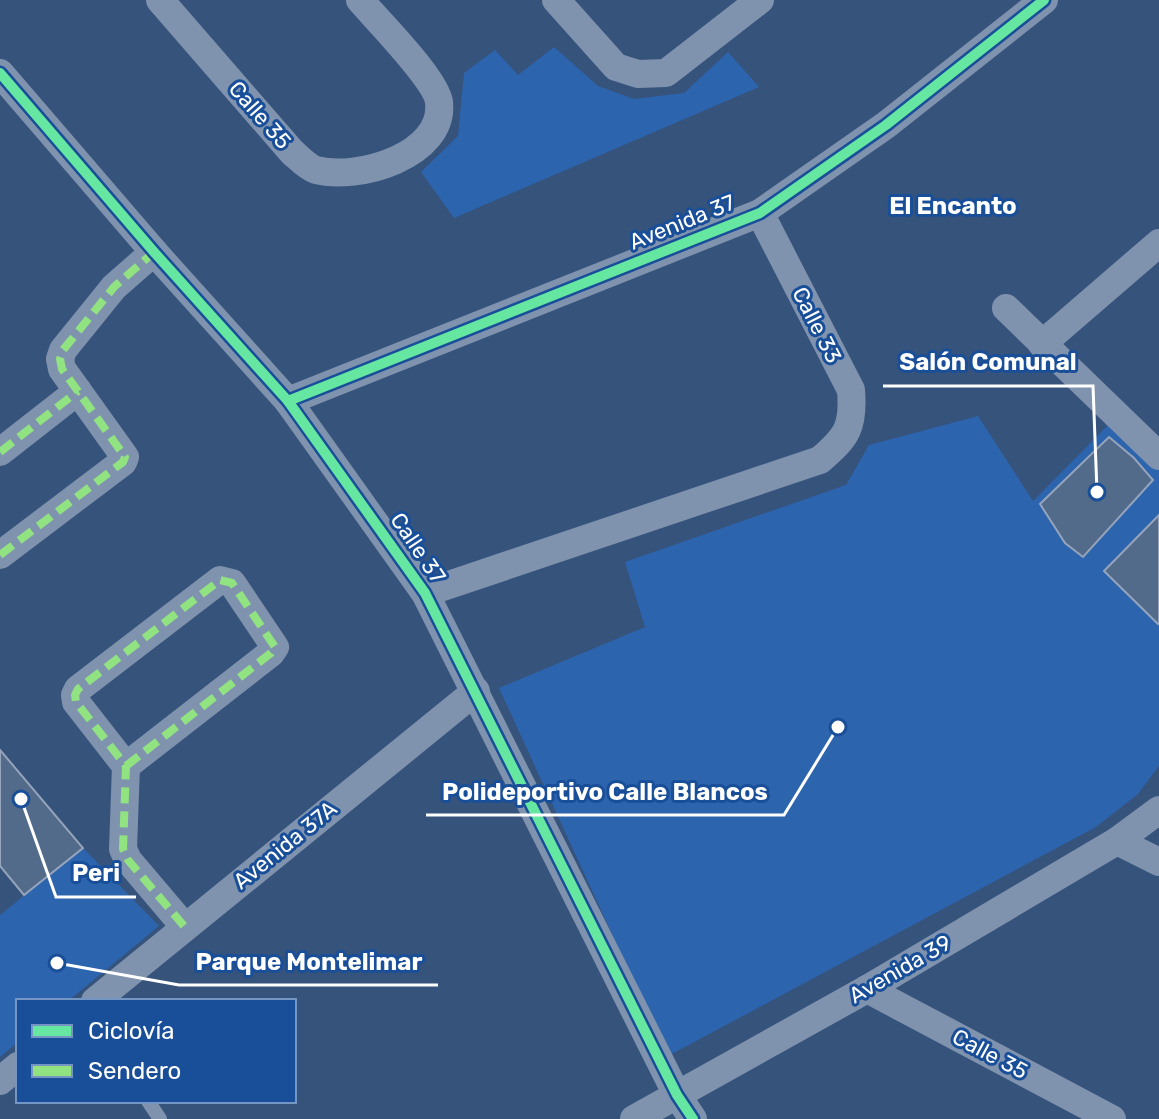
<svg xmlns="http://www.w3.org/2000/svg" width="1159" height="1119" font-family="Rubik,sans-serif">
<style>
.green{fill:#2d64ae}
.building{fill:#536b8b;stroke:#95a4bb;stroke-width:2}
.lines{fill:none;stroke-linecap:round;stroke-linejoin:round}
.lane{stroke:#8093ae;stroke-width:14}
.street{stroke:#8093ae;stroke-width:28}
.quiet{stroke:#91e382;stroke-width:8;stroke-dasharray:16 8;stroke-linecap:butt}
.cycleway-casing{stroke:#194e99;stroke-width:15}
.cycleway{stroke:#66e7a1;stroke-width:10}
.labels{text-anchor:middle;dominant-baseline:central;stroke-width:6;stroke-linejoin:round;paint-order:stroke}
.street-label{font-size:22px;fill:#fff;stroke:#194e99}
.neighbourhood-label{font-size:24px;font-weight:bold;fill:#fff;stroke:#194e99}
.leader{fill:none;stroke:#fff;stroke-width:3}
.callout-dot{fill:#fff;stroke:#194e99;stroke-width:3}
.callout-label{font-size:24px;text-anchor:middle;font-weight:bold;fill:#fff;stroke:#194e99;stroke-width:6;stroke-linejoin:round;paint-order:stroke}
</style>
<rect width="100%" height="100%" fill="#36537c"/>
<!-- green -->
<g class="green">
<polygon points="554,47 598,86 634,99 684,93 728,52 759,87 454,218 421,172 458,136 464,73 495,50 518,75"/>
<polygon points="978,416 1033,501 1111,422 1159,470 1159,766 1138,794 1096,827 668,1056 499,688 645,627 625,562 846,485 869,445"/>
<polygon points="83,848 159,926 68,1001 18,1001 18,1042 0,1057 0,915"/>
</g>
<!-- building -->
<g class="building">
<polygon points="1109,437 1134,458 1153,480 1083,557 1065,543 1040,504"/>
<polygon points="1159,515 1159,623 1158,624 1104,571"/>
<polygon points="0,750 83,848 24,895 0,866"/>
</g>
<g class="lines">
<!-- lane -->
<polyline class="lane" points="148,1101 160,1119"/>
<!-- street -->
<g class="street">
<path d="M160 0 292 152C299 158 307 167 316 170 357 181 445 156 439 102 436 79 377 20 360 0"/>
<polyline points="556,0 616,67 638,74 666,73 760,0"/>
<polyline points="0,73 154,252 288,401 425,593 677,1095 693,1119"/>
<polyline points="1006,308 1159,456"/>
<polyline points="1042,344 1159,243"/>
<polyline points="288,401 760,213 886,125 1044,0"/>
<polyline points="0,452 78,391"/>
<polyline points="0,555 123,462 125,457 62,369 60,359 63,350 114,287 154,252"/>
<path d="M425 593 820 460C847 437 854 427 851 390L760 213"/>
<polyline points="126,766 271,653 275,647 232,583 220,580 78,689 75,695 76,702 126,766 123,849 128,860 184,926"/>
<polyline points="1117,841 1159,862"/>
<polyline points="867,989 1112,1119"/>
<polyline points="95,1001 476,691"/>
<polyline points="0,1081 18,1066"/>
<polyline points="634,1119 867,989 1117,841 1159,810"/>
</g>
<!-- quiet -->
<g class="quiet">
<polyline points="0,452 78,391"/>
<polyline points="0,555 123,462 125,457 62,369 60,359 63,350 114,287 154,252"/>
<polyline points="126,766 271,653 275,647 232,583 220,580 78,689 75,695 76,702 126,766 123,849 128,860 184,926"/>
</g>
<defs>
<g id="cycleway">
<polyline points="0,73 154,252 288,401 425,593 677,1095 693,1119"/>
<polyline points="288,401 760,213 886,125 1044,0"/>
</g>
</defs>
<!-- cycleway casing -->
<use href="#cycleway" class="cycleway-casing"/>
<!-- cycleway -->
<use href="#cycleway" class="cycleway"/>
</g>
<g class="labels">
<!-- street labels -->
<g class="street-label">
<text transform="translate(260 115) rotate(49)">Calle 35</text>
<text transform="translate(682 222) rotate(-22)">Avenida 37</text>
<text transform="translate(817 325) rotate(63)">Calle 33</text>
<text transform="translate(418 548) rotate(56)">Calle 37</text>
<text transform="translate(285 845) rotate(-39)">Avenida 37A</text>
<text transform="translate(900 969) rotate(-30)">Avenida 39</text>
<text transform="translate(990 1054) rotate(28)">Calle 35</text>
</g>
<!-- neighbourhood labels -->
<g class="neighbourhood-label">
<text x="953" y="206">El Encanto</text>
</g>
</g>
<!-- callouts -->
<path class="leader" d="M1097 492L1093 386H883M838 727L784 815H426M21 799L56 897H136M57 963L179 985H438"/>
<g class="callout-dot">
<circle cx="1097" cy="492" r="8"/>
<circle cx="838" cy="727" r="8"/>
<circle cx="21" cy="799" r="8"/>
<circle cx="57" cy="963" r="8"/>
</g>
<g class="callout-label">
<text x="988" y="370">Salón Comunal</text>
<text x="605" y="800">Polideportivo Calle Blancos</text>
<text x="96" y="881">Peri</text>
<text x="309" y="970">Parque Montelimar</text>
</g>
<!-- legend -->
<rect x="16" y="999" width="280" height="104" fill="#194e99" stroke="#7595c2" stroke-width="2"/>
<rect x="32" y="1025" width="40" height="12" fill="#66e7a1" stroke="#7595c2" stroke-width="2"/>
<text x="88" y="1039" font-size="24" fill="#ffffff">Ciclovía</text>
<rect x="32" y="1065" width="40" height="12" fill="#91e382" stroke="#7595c2" stroke-width="2"/>
<text x="88" y="1079" font-size="24" fill="#ffffff">Sendero</text>
</svg>
